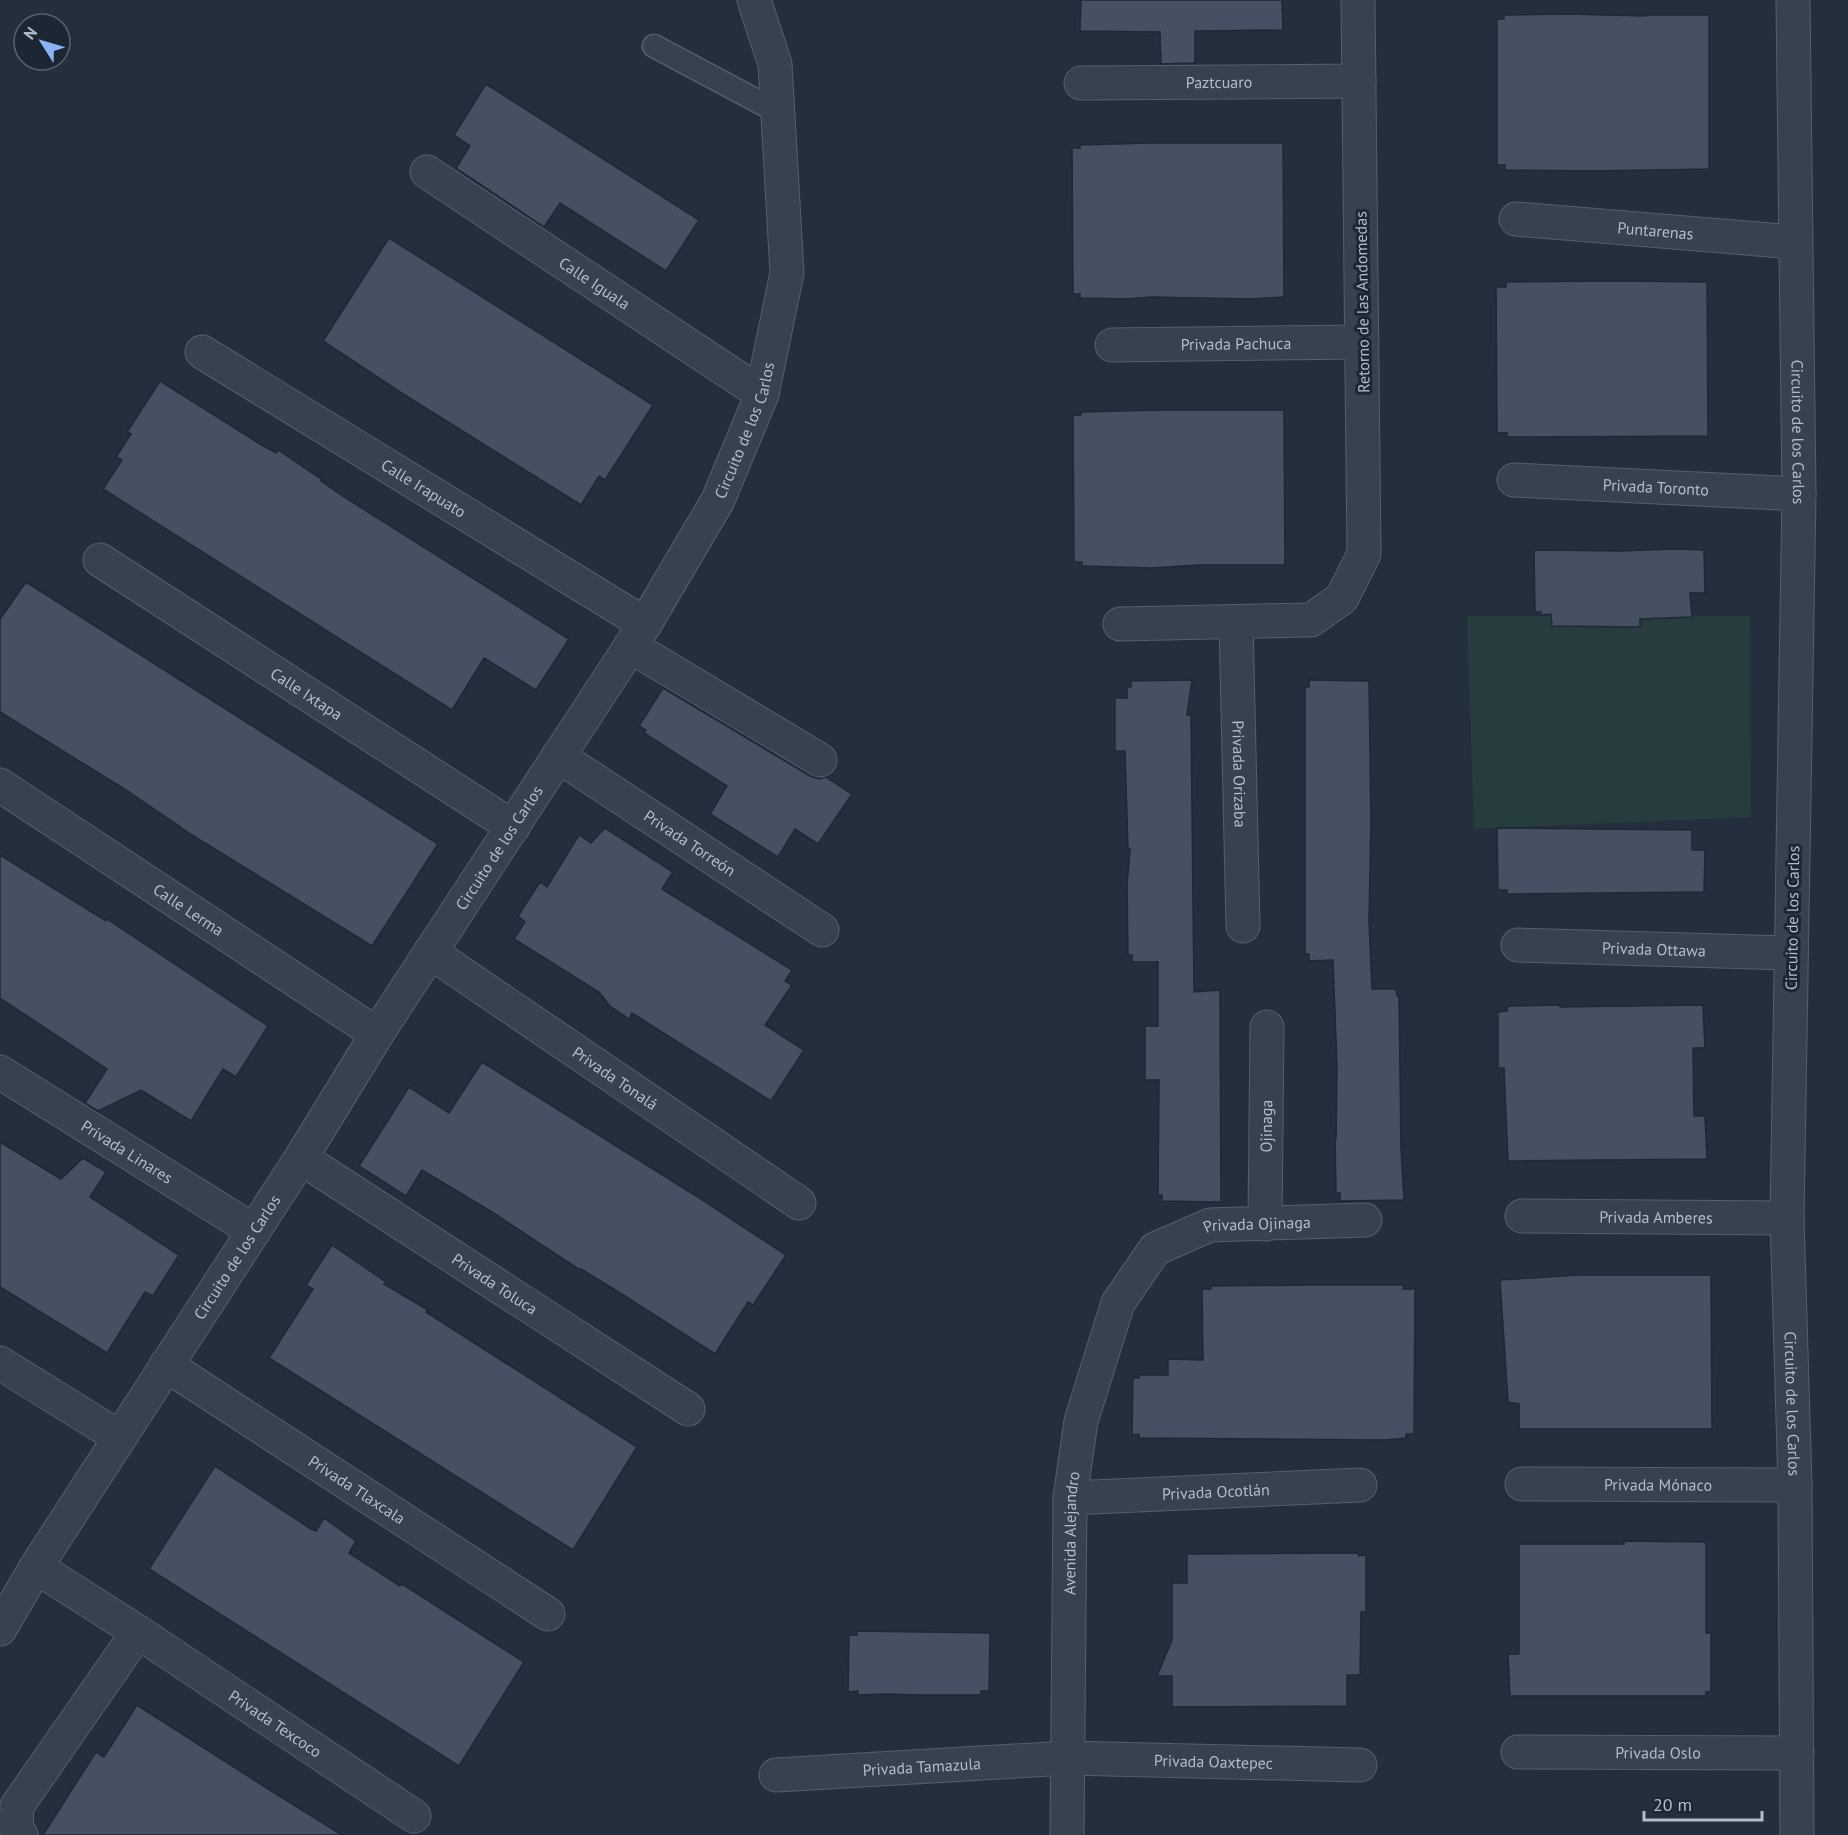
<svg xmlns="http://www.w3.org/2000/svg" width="1848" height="1835" font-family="'PT Sans',sans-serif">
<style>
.green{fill:#263c3f}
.building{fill:#455162;stroke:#1f2835;stroke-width:1.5}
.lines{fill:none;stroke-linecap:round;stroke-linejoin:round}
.service-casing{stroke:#565f6c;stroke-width:25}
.minor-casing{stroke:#565f6c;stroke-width:35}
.tertiary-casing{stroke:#565f6c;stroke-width:35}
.service{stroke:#38414e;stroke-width:22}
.minor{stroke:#38414e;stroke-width:33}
.tertiary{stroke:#38414e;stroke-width:33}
.labels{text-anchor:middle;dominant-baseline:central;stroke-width:6;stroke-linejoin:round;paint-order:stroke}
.street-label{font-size:16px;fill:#b4bcc9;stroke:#1d2633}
</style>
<rect width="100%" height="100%" fill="#242f3e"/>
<!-- green -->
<polygon class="green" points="1467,616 1750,616 1751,817 1474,829"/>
<!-- building -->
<g class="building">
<polygon points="1081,0 1282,0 1283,30 1195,31 1195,63 1161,64 1160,32 1080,31"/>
<polygon points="1566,14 1646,16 1646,15 1709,15 1709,169 1592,171 1505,170 1505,165 1497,165 1497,19 1504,19 1504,15"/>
<polygon points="486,84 699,220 666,271 560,203 544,227 456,168 470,146 454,135"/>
<polygon points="1150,143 1283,143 1284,297 1250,299 1151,297 1126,299 1080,298 1080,294 1073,294 1072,148 1080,148 1080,145"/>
<polygon points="389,238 653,405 605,480 599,476 581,505 400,392 323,341"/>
<polygon points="1620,281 1707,282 1708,436 1507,437 1507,433 1497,433 1496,287 1506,287 1506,282"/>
<polygon points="160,381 260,444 276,453 278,450 321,479 321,481 341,495 569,639 536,690 484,658 452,710 103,489 122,460 116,457 131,434 127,432"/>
<polygon points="1162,410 1284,410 1285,565 1198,565 1152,568 1082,566 1082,562 1074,562 1073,415 1081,415 1081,412"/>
<polygon points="1674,549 1704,550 1705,593 1690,593 1692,617 1640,619 1640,627 1552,626 1551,614 1541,615 1541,612 1535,612 1534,550 1621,551"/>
<polygon points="26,582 438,844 372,946 192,835 126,790 0,712 0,619"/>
<polygon points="1192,680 1187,715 1191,715 1194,992 1220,990 1221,1202 1162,1201 1162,1195 1158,1196 1159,1080 1145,1080 1145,1026 1158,1026 1158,962 1132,962 1132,955 1128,955 1127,885 1130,849 1128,849 1125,751 1115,751 1115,698 1127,698 1127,687 1131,687 1131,681"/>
<polygon points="1309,680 1369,681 1371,821 1369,920 1372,989 1396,989 1397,996 1399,996 1401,1148 1404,1200 1340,1201 1340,1193 1336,1193 1335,1139 1336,1139 1337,1068 1333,960 1309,961 1309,954 1305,954 1305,687 1309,687"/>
<polygon points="663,688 810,776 819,779 826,777 852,794 818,844 795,829 778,857 710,814 727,786 644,733 646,730 639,726"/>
<polygon points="605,828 673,872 662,889 792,970 785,981 792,985 765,1025 804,1050 771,1101 632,1013 629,1019 610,1006 599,992 514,939 525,922 518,916 540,882 547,887 579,835 591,843"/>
<polygon points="1497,828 1692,830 1692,850 1705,850 1704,892 1507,894 1507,890 1498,890"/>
<polygon points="0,855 106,921 107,919 268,1026 236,1077 223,1069 191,1121 141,1090 98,1111 85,1103 107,1069 0,998"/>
<polygon points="1561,1005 1560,1007 1703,1005 1705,1048 1693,1048 1694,1116 1705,1116 1707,1159 1508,1161 1504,1068 1498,1068 1498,1012 1507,1011 1508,1006"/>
<polygon points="482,1062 701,1199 786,1255 753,1305 748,1302 715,1354 625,1296 581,1269 580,1270 492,1212 422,1170 406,1196 359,1166 409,1087 449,1113"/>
<polygon points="0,1142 61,1179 83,1158 106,1172 90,1197 179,1255 153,1296 145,1292 107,1353 0,1287"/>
<polygon points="332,1245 386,1282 384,1284 428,1310 426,1312 637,1447 573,1550 269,1358 313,1289 306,1285"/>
<polygon points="1579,1275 1711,1275 1712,1429 1519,1429 1519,1404 1508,1402 1500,1280"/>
<polygon points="1308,1285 1404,1285 1403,1289 1415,1289 1414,1434 1406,1434 1406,1438 1385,1440 1139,1438 1139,1434 1132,1435 1133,1378 1139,1378 1139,1375 1168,1375 1168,1359 1203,1360 1202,1289 1211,1289 1211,1286"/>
<polygon points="215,1466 311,1529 316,1531 324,1518 356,1541 349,1553 400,1586 402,1584 524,1662 459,1766 149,1569"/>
<polygon points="1624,1541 1706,1542 1706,1633 1711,1633 1711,1692 1706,1692 1706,1696 1510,1696 1508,1654 1519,1654 1519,1544 1624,1544"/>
<polygon points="1358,1553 1359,1556 1366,1555 1366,1612 1361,1612 1360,1675 1347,1675 1347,1706 1172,1707 1172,1676 1157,1676 1172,1640 1172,1583 1187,1583 1187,1554"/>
<polygon points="857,1631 990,1633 989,1691 981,1691 981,1695 923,1695 886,1694 858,1695 858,1691 848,1692 849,1635 857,1635"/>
<polygon points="137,1705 265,1787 342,1835 43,1835 96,1752 104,1757"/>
</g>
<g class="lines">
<defs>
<polyline id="service" points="654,46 778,112"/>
<g id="minor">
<path id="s1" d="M1081 83 1359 81"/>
<path id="s2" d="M427 172 762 394"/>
<path id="s3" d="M1516 219 1794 242"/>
<path id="s4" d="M1112 345 1362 342"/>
<path id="s5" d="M202 352 645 624"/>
<path id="s6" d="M1514 480 1799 494"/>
<path id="s7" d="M100 560 513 827"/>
<path id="s8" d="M1236 622 1243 926"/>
<polyline points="1120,624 1311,620 1342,598 1364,554 1358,0"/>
<polyline points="630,646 820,760"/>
<path id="s9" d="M558 756 822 930"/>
<path id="s10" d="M0 785 377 1034"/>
<path id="s11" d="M1518 945 1791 953"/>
<path id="s12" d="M430 952 799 1203"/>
<path id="s13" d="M0 1072 254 1231"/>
<path id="s14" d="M301 1158 688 1409"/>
<path id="s15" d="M1522 1216 1787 1218"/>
<path id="s16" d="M1265 1224 1267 1027"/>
<polyline points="0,1363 119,1437"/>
<path id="s17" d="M166 1365 548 1614"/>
<path id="s18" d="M1522 1484 1795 1485"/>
<path id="s19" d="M1070 1498 1360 1485"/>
<path id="s20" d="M36 1567 138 1632 414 1816"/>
<path id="s21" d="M1518 1752 1797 1753"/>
<path id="s22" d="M776 1775 1067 1758 1360 1765"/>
<polyline points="21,1835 16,1828 17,1806 138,1632"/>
<path id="s23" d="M1067 1835 1070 1498 1081 1421 1118 1303 1155 1249 1210 1225 1365 1220"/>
</g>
<g id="tertiary">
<path id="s24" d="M1793 0 1799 494 1787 1218 1795 1485 1797 1835"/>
<path id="s25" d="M0 1629 36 1567 301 1158 377 1034 645 624 718 500 762 394 787 273 775 64 754 0"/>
</g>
</defs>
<!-- service casing -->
<use href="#service" class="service-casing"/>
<!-- minor casing -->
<use href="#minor" class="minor-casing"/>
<!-- tertiary casing -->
<use href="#tertiary" class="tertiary-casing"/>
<!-- service -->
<use href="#service" class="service"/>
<!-- minor -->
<use href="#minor" class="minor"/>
<!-- tertiary -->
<use href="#tertiary" class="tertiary"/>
</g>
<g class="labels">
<!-- street labels -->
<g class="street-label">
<text stroke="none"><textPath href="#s1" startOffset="138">Paztcuaro</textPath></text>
<text stroke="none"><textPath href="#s3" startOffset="140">Puntarenas</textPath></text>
<text stroke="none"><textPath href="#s2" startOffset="201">Calle Iguala</textPath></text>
<text transform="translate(1362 302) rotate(-91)">Retorno de las Andomedas</text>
<text stroke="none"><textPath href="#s4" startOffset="124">Privada Pachuca</textPath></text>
<text stroke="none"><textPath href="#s25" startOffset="1413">Circuito de los Carlos</textPath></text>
<text stroke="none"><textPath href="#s24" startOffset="432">Circuito de los Carlos</textPath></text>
<text stroke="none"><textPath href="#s6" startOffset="142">Privada Toronto</textPath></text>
<text stroke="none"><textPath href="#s5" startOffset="260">Calle Irapuato</textPath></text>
<text stroke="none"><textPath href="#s7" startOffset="246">Calle Ixtapa</textPath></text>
<text stroke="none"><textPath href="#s8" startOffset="152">Privada Orizaba</textPath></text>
<text stroke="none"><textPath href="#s9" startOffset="158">Privada Torreón</textPath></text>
<text stroke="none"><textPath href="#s25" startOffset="927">Circuito de los Carlos</textPath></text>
<text stroke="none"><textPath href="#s10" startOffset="226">Calle Lerma</textPath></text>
<text transform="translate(1792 918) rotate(-89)">Circuito de los Carlos</text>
<text stroke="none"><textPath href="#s11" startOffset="136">Privada Ottawa</textPath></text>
<text stroke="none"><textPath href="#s12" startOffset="224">Privada Tonalá</textPath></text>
<text stroke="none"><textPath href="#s16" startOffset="98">Ojinaga</textPath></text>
<text stroke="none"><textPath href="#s13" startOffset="150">Privada Linares</textPath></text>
<text stroke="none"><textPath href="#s15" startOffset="134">Privada Amberes</textPath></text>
<text stroke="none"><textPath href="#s23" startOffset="711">Privada Ojinaga</textPath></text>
<text stroke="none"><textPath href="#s25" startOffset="441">Circuito de los Carlos</textPath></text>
<text stroke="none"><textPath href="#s14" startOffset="231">Privada Toluca</textPath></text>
<text stroke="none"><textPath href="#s24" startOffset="1404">Circuito de los Carlos</textPath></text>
<text stroke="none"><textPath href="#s18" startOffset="136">Privada Mónaco</textPath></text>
<text stroke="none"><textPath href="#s17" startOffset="228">Privada Tlaxcala</textPath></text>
<text stroke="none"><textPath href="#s19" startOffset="146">Privada Ocotlán</textPath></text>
<text stroke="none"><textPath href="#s23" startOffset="302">Avenida Alejandro</textPath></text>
<text stroke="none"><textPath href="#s20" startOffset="286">Privada Texcoco</textPath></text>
<text stroke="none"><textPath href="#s21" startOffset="140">Privada Oslo</textPath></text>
<text stroke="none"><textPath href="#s22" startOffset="438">Privada Oaxtepec</textPath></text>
<text stroke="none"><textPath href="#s22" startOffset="146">Privada Tamazula</textPath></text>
</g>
</g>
<!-- north arrow -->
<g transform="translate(42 42) rotate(307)"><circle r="28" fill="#1d2633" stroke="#59626f" stroke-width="1.5"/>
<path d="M0-4.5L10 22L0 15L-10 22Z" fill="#8ab4f8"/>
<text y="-9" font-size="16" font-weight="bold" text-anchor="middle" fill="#b4bcc9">N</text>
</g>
<!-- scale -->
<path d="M1644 1811v9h118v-9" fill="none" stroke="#b4bcc9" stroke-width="3"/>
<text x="1653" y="1811" font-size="18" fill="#b4bcc9" stroke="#1d2633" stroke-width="4.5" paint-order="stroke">20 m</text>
</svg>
